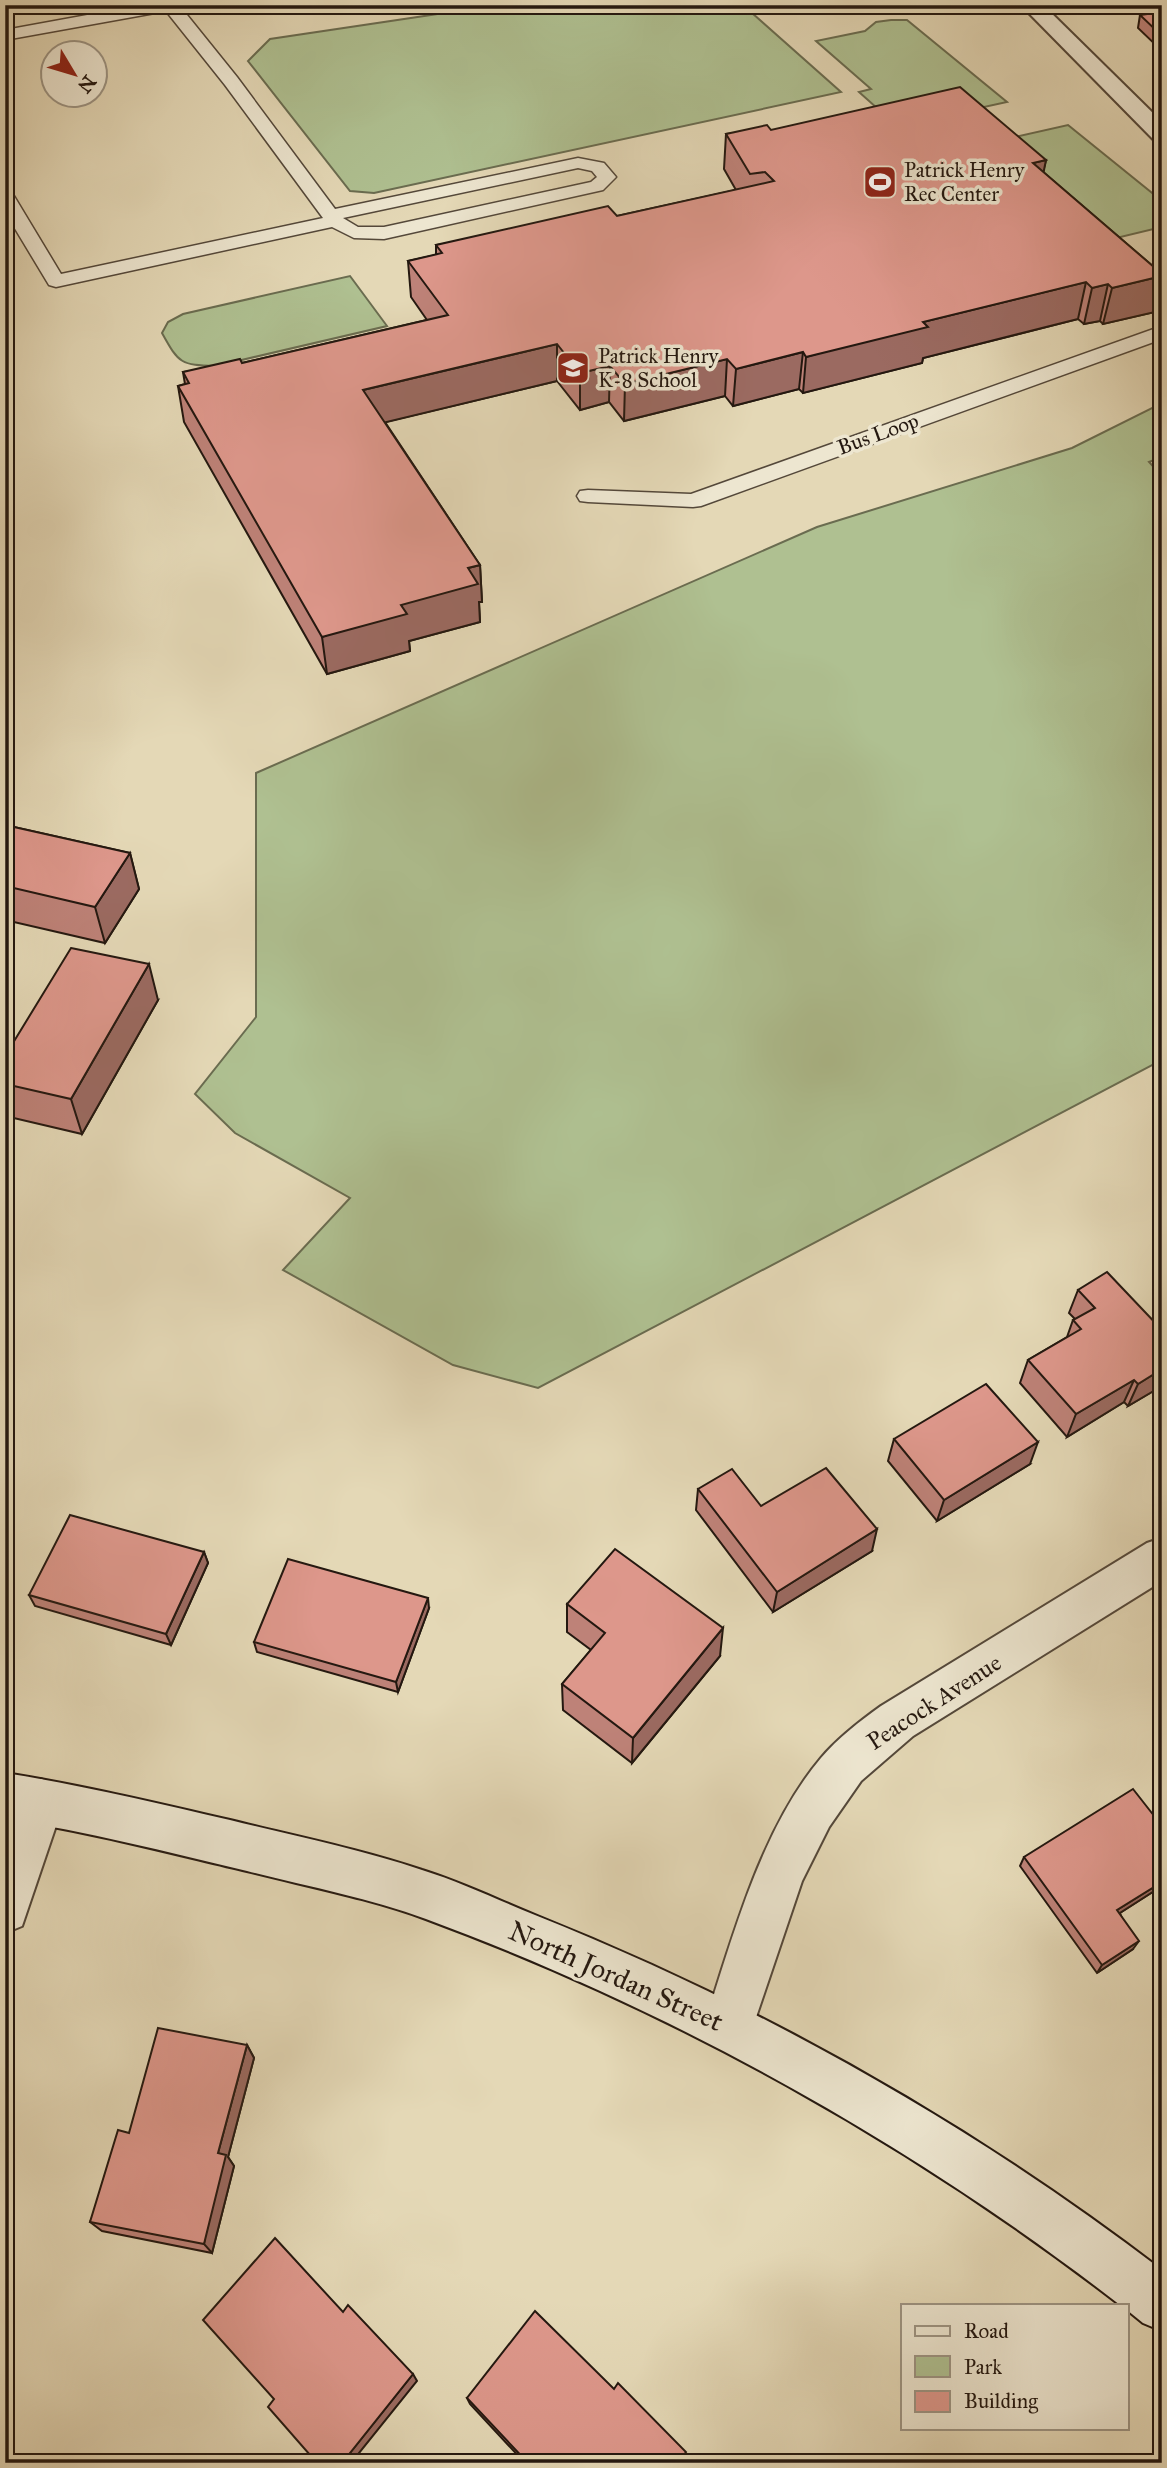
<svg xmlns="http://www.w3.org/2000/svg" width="1167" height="2468" font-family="'IM FELL Great Primer',serif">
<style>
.green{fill:#afc091;stroke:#6a6c50;stroke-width:2}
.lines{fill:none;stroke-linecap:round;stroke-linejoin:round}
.lane-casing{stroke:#54483a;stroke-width:3}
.street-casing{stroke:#54483a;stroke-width:4}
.secondary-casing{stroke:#241810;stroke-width:4}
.lane{fill:#ede6d0;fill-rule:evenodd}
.street{fill:#ede6d0;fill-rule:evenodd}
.secondary{fill:#ede6d0;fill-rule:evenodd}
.wall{fill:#be8278;stroke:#241810;stroke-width:2}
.shaded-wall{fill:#9b6a61;stroke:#241810;stroke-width:2}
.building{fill:#dd978b;stroke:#241810;stroke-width:2}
.labels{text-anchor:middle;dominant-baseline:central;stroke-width:7;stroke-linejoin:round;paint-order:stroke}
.far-poi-label{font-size:21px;fill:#241810;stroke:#ede6d0;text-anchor:start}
.far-street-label{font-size:21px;fill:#241810;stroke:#ede6d0}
.street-label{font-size:24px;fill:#241810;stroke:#ede6d0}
.near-street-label{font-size:28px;fill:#241810;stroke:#ede6d0}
</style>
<rect width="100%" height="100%" fill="#e4d8b6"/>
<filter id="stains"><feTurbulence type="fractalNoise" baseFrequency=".00286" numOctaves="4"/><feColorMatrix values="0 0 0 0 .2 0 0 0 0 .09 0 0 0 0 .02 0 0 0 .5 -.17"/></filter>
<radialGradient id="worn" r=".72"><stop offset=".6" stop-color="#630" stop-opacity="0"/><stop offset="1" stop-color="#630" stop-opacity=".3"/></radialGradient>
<!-- green -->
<g class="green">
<polygon points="498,5 743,5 841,92 374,193 350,191 248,61 270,39"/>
<polygon points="891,20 907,20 1007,102 897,126 859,92 871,89 816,41 865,31 876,22"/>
<polygon points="1068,125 1162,201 1162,227 1104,241 989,143"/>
<path d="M350 276 387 326 216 366C181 365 179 364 162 333L168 322 183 314Z"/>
<polygon points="1162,403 1162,457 1149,462 1162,476 1162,1060 538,1388 453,1365 283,1270 350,1198 235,1133 195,1094 256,1017 256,773 817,527 1072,448"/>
</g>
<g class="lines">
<defs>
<g id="lane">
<path d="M142 5H179L237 77 335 209 578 158 604 163 616 177 603 190 384 239 354 238 332 227 56 287 49 285 5 212V191L14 196 61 274 323 218 225 85 166 11 5 40V30ZM578 168 592 171 597 177 591 182 384 227H358L343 218Z"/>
<polygon points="1162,326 1162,339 701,506 693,507 588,502 580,501 577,496 580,491 588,490 691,494"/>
</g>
<g id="street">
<polygon points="1021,5 1043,5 1162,122 1162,142 1154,140"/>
<path d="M1162 1538V1581L913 1736 861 1781 829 1827 802 1881 747 2044 729 2051 711 2044 704 2026C732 1939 761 1829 821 1758 838 1738 860 1721 881 1706L1147 1543Z"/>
<polygon points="41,1779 57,1786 64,1802 22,1926 5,1933 5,1838 25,1786"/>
</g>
<path id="secondary" d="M5 1773C81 1785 156 1803 230 1820 294 1836 360 1849 422 1870 461 1882 498 1900 535 1915 758 2004 971 2124 1162 2270V2331L1143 2323 1127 2310V2305H1120C911 2143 674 2011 426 1919 369 1898 306 1886 247 1871 166 1852 87 1831 5 1819Z"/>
</defs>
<!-- lane casing -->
<use href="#lane" class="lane-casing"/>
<!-- street casing -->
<use href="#street" class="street-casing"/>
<!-- secondary casing -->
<use href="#secondary" class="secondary-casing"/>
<!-- lane -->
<use href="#lane" class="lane"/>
<!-- street -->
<use href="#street" class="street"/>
<!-- secondary -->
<use href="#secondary" class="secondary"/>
</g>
<!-- wall -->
<g class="wall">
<polygon points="1162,12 1162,51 1138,28 1140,15"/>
<polygon points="771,130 1046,160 1043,172 1162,274 1162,283 1155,312 1103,324 1100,321 1084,324 1078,319 923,358 922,363 803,393 799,389 733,406 725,396 624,421 609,402 580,410 557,381 385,422 480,565 482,602 479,602 480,622 409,641 410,651 327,674 184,422 178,386 185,384 183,372 242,363 427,320 411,297 408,261 436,255 436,245 617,216 736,190 724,169 726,134"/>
<polygon points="5,825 130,853 139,889 105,943 5,920"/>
<polygon points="158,1000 82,1134 5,1116 5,1056"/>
<polygon points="1078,1290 1162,1330 1162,1386 1128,1406 1124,1402 1067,1437 1020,1383 1028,1360 1067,1337 1073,1320 1075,1319 1069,1313"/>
<polygon points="894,1439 1030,1464 937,1521 888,1461"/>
<polygon points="698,1489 761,1506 872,1551 773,1612 696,1510"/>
<polygon points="204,1552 208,1563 171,1645 35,1606 29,1595"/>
<polygon points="567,1604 720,1656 632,1763 563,1710 562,1684 591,1650 567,1632"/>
<polygon points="429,1608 398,1692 257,1652 254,1642"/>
<polygon points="1162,1826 1162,1886 1120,1913 1133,1949 1097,1973 1020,1866 1024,1857"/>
<polygon points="247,2045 254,2058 228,2157 234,2166 212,2253 102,2231 90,2222 129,2133"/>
<polygon points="614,2389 683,2457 679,2463 525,2463 470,2404 467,2398"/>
</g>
<!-- shaded-wall -->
<g class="shaded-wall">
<polygon points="1113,5 1133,5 1113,8"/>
<polygon points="1046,160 1039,195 1033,163"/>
<polygon points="1162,276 1162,283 1155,312 1103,324 1112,288"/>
<polygon points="1086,282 1078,319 923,358 922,363 803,393 806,357 923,322"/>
<polygon points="1108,284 1100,321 1084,324 1092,288"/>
<polygon points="557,344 557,381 366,427 363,390"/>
<polygon points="803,352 799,389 733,406 736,369"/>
<polygon points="727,359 725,396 624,421 625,384"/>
<polygon points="610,366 609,402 580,410 580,373"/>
<polygon points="480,565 482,602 479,602 480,622 409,641 410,651 327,674 322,637 401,605 468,568"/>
<polygon points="130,853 139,889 105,943 95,907"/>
<polygon points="149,964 158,1000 82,1134 71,1099"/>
<polygon points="1162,1369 1162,1386 1128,1406 1138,1384"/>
<polygon points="1134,1380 1124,1402 1067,1437 1076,1414"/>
<polygon points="1038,1442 1030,1464 937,1521 944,1500"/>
<polygon points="877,1529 872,1551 773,1612 777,1592"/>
<polygon points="204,1552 208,1563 171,1645 166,1634"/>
<polygon points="428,1598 429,1608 398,1692 396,1682"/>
<polygon points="723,1628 720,1656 632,1763 633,1738"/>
<polygon points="1162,1882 1162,1886 1112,1918 1117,1910"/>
<polygon points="1139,1941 1133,1949 1097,1973 1102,1965"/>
<polygon points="247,2045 254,2058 228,2157 234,2166 212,2253 204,2244 218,2153"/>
<polygon points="413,2374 417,2381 351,2463 342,2463"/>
</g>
<!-- building -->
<g class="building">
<polygon points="1162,12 1162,36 1140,15"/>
<polygon points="960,87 1046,160 1033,163 1162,274 1162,276 1112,288 1108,284 1092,288 1086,282 923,322 928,327 806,357 803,352 736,369 727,359 625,384 610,366 580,373 557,344 363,390 480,565 468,568 478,584 401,605 407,614 322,637 178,386 189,383 183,372 240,359 242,363 448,315 408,261 442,253 436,245 608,206 617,216 774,181 765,172 750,174 726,134 767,125 771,130"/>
<polygon points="5,825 130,853 95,907 5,886"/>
<polygon points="71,948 149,964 71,1099 5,1084 5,1056"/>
<polygon points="1107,1272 1162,1330 1162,1369 1138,1384 1134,1380 1076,1414 1028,1360 1081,1329 1073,1320 1095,1308 1078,1290"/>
<polygon points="986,1384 1038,1442 944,1500 894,1439"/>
<polygon points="826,1468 877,1529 777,1592 698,1489 732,1469 761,1506"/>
<polygon points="70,1515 204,1552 166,1634 29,1595"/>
<polygon points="615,1549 723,1628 633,1738 562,1684 605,1633 567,1604"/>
<polygon points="288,1559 428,1598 396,1682 254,1642"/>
<polygon points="1133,1789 1162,1826 1162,1882 1117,1910 1139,1941 1102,1965 1024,1857"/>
<polygon points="158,2028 247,2045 218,2153 226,2155 204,2244 90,2222 118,2130 129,2133"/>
<polygon points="275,2238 343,2312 348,2305 413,2374 342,2463 317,2463 268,2407 274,2399 203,2320"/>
<polygon points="535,2311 614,2389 618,2383 686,2452 678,2463 528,2463 467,2398"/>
</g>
<!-- icons -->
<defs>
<symbol id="stadium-square" viewBox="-11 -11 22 22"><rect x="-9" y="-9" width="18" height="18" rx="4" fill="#8f2418" stroke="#ede6d0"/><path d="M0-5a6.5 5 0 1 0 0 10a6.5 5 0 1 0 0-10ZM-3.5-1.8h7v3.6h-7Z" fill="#fff"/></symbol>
<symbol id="school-square" viewBox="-11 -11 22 22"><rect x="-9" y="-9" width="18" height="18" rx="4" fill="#8f2418" stroke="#ede6d0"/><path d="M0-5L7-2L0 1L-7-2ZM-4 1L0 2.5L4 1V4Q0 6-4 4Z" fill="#fff"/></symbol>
</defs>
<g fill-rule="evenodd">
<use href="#stadium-square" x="861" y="163" width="38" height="38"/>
<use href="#school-square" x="554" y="349" width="38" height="38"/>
</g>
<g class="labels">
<!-- far-poi labels -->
<g class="far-poi-label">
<text x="904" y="170">Patrick Henry<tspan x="904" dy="24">Rec Center</tspan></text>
<text x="598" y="356">Patrick Henry<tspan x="598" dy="24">K-8 School</tspan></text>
</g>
<!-- far-street labels -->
<g class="far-street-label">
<text transform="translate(878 434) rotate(-20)">Bus Loop</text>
</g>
<!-- street labels -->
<g class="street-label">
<text transform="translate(934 1702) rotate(-33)">Peacock Avenue</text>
</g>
<!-- near-street labels -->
<g class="near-street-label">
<text transform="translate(616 1976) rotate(24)">North Jordan Street</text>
</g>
</g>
<!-- margin -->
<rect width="1167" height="2468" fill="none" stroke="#e4d8b6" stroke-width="28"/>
<rect x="7" y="7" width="1153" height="2454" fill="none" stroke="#241810" stroke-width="3.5"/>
<rect x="14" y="14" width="1139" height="2440" fill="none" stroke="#241810" stroke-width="2"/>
<!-- legend -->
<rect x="901" y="2304" width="228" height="126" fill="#ede6d0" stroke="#9d9483" stroke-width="2"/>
<rect x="915" y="2326" width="35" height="10" fill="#ede6d0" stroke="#9d9483" stroke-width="2"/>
<text x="964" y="2338" font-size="21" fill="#241810">Road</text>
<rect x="915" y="2356" width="35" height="21" fill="#afc091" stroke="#9d9483" stroke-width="2"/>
<text x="964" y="2374" font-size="21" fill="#241810">Park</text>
<rect x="915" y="2391" width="35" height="21" fill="#dd978b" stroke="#9d9483" stroke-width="2"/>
<text x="964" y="2408" font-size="21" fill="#241810">Building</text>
<!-- north arrow -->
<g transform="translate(74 74) rotate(128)"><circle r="33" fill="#ede6d0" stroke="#9d9483" stroke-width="2"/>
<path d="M0-5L12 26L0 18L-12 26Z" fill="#8f2418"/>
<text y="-10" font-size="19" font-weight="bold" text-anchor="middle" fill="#241810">N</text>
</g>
<rect width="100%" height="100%" filter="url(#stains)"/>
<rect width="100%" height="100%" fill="url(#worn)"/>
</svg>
